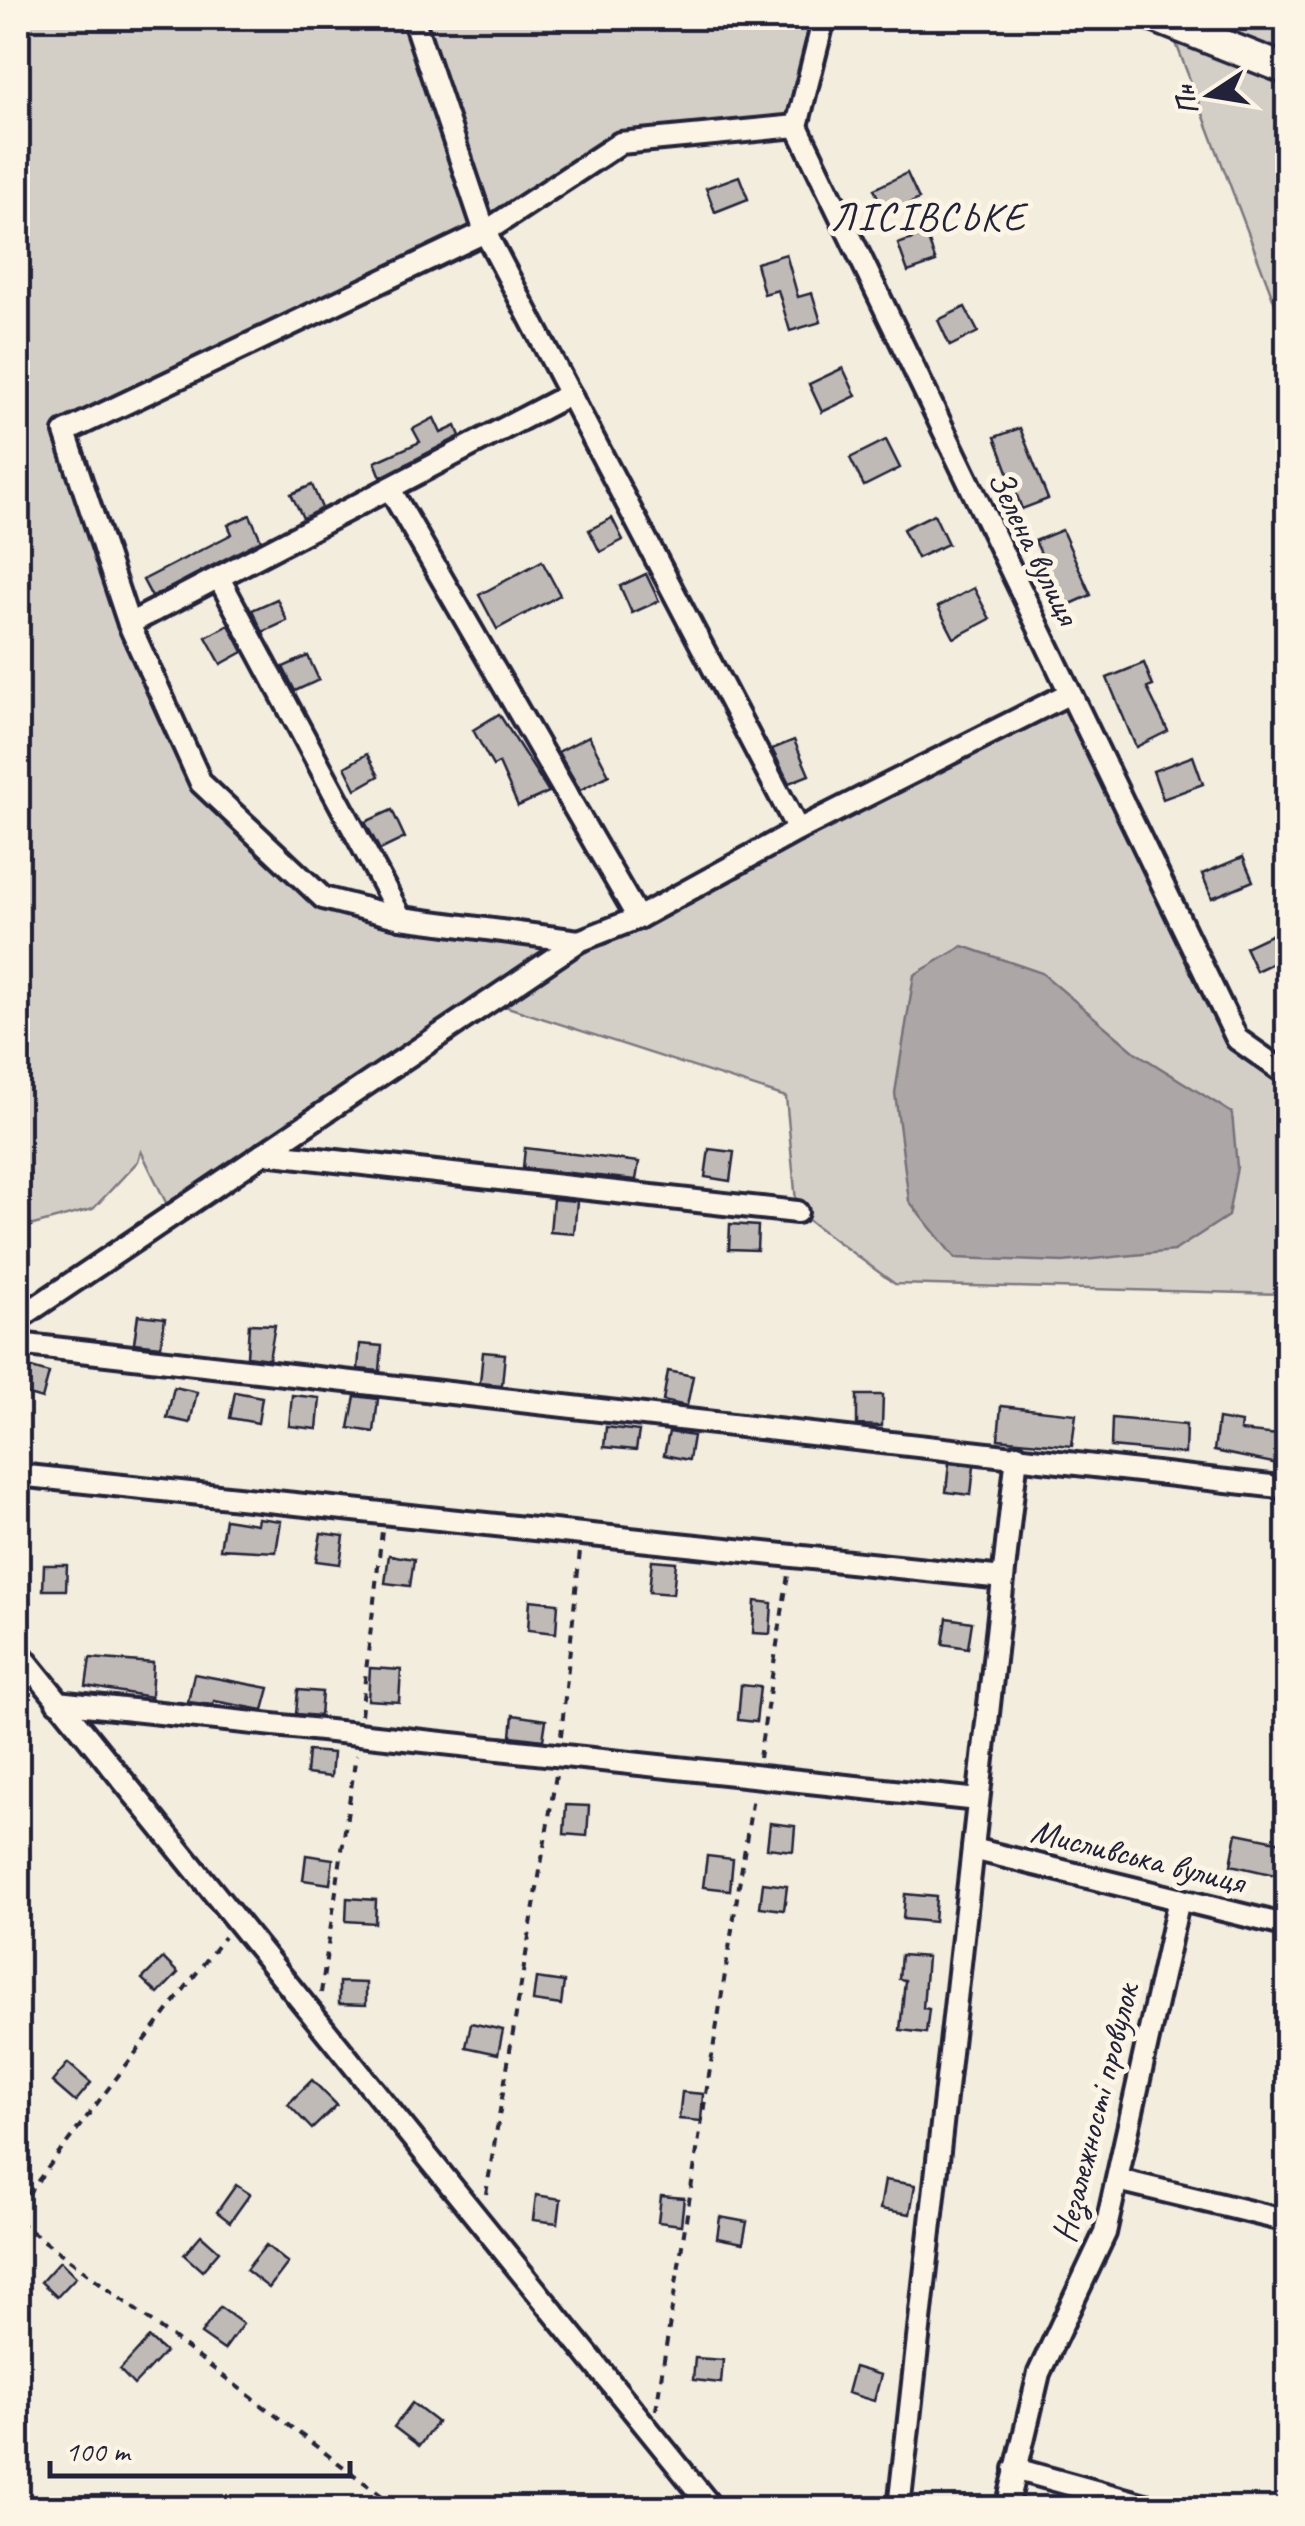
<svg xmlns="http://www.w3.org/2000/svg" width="1305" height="2526" font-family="Caveat,sans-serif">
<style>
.green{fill:#d4cfc6;stroke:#7b7880;stroke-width:2.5}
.water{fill:#aca7a6;stroke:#75727b;stroke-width:2.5}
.building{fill:#bfbab6;stroke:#22223b;stroke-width:2.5}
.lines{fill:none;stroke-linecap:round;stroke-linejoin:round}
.street-casing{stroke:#22223b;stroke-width:28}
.secondary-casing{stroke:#22223b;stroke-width:35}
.path{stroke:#22223b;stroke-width:4;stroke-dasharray:8 8;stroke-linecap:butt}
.street{stroke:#fcf5e5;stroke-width:20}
.secondary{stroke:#fcf5e5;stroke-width:28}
.labels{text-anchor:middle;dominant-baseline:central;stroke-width:10;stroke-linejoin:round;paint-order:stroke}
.street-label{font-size:35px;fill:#22223b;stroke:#fcf5e5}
.quarter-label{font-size:40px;letter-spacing:2.5px;fill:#22223b;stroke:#fcf5e5}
</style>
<rect width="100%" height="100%" fill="#f3edde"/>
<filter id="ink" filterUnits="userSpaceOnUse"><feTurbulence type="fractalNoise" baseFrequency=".01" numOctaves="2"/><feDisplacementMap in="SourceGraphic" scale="20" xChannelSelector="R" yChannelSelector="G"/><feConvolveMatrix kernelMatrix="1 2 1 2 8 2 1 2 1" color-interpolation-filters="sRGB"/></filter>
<g filter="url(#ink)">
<!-- green -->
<g class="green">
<polygon points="18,18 824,18 797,126 620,143 485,232 65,431 201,783 323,898 579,941 1068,694 1237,1039 1287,1075 1287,1294 895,1284 797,1212 786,1097 489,1001 172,1215 141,1151 138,1161 93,1209 18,1229"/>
<polygon points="1174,18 1287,18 1287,64"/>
<polygon points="1168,22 1287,70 1287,335"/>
</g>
<!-- water -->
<polygon class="water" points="963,946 1042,973 1135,1052 1232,1113 1237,1167 1228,1216 1174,1251 1063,1262 955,1258 909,1201 895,1093 914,975"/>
<!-- building -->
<g class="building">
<polygon points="907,173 919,199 886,215 874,189"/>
<polygon points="739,176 748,199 715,212 706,188"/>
<polygon points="926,234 936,262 908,272 898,244"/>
<polygon points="786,254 798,297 812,293 821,322 790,331 778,290 764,294 756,263"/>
<polygon points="965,307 978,332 950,346 938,320"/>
<polygon points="843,368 856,396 822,412 809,384"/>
<polygon points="434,418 441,433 456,426 460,436 381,477 375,462 420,442 413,429"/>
<polygon points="1020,428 1048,499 1022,509 995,437"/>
<polygon points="886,440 900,468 864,486 850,458"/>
<polygon points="312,485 322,508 303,518 291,494"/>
<polygon points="934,514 948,544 917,558 903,529"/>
<polygon points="250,515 261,540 152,597 143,580 232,534 228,525"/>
<polygon points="612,518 623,540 600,552 589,530"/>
<polygon points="1062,530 1091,595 1066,606 1035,541"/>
<polygon points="542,561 560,595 497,629 479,595"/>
<polygon points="646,574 659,601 632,613 620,586"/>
<polygon points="974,588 990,619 954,638 938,607"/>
<polygon points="277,599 287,621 263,632 252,610"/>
<polygon points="229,625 243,652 221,664 206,637"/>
<polygon points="308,656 319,680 295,691 283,667"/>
<polygon points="1144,663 1153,686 1147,688 1168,731 1136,747 1107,678"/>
<polygon points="499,714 549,792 518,806 499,763 493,766 473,730"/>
<polygon points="589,736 609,775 580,790 558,752"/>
<polygon points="794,740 809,775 789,783 772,749"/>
<polygon points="367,754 379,776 356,789 345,767"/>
<polygon points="1193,756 1203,784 1163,799 1153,771"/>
<polygon points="392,810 405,838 380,850 365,822"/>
<polygon points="1243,857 1253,881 1212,898 1202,874"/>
<polygon points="1275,933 1286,957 1256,971 1245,947"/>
<polygon points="525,1148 639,1162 636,1180 523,1168"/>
<polygon points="709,1149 734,1152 730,1181 705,1177"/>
<polygon points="553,1199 577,1201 574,1234 550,1232"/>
<polygon points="730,1224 758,1226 757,1250 729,1249"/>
<polygon points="138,1315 165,1318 161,1346 134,1343"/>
<polygon points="249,1324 275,1325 269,1359 247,1356"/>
<polygon points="360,1344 382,1346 380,1371 358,1369"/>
<polygon points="483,1352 505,1354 502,1385 480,1383"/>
<polygon points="18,1364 49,1373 42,1399 18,1392"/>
<polygon points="668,1371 693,1376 687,1406 663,1401"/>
<polygon points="174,1387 197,1392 190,1423 167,1418"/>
<polygon points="235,1392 262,1397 258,1423 230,1418"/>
<polygon points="292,1395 320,1398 317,1429 289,1426"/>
<polygon points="857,1395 883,1395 882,1426 857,1425"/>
<polygon points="355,1396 378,1399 374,1432 349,1428"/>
<polygon points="1001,1406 1076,1414 1072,1446 998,1439"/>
<polygon points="1112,1418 1186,1425 1185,1454 1111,1447"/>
<polygon points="1218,1419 1241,1423 1240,1431 1288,1436 1288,1466 1214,1451"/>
<polygon points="606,1427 639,1431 636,1450 604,1447"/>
<polygon points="669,1432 693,1436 689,1460 664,1455"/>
<polygon points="949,1463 974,1466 971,1495 946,1492"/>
<polygon points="258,1518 281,1521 276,1552 220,1549 225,1519 257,1524"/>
<polygon points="321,1533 344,1536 340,1564 316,1561"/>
<polygon points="389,1555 414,1559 410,1586 385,1583"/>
<polygon points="652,1560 676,1562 673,1594 649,1592"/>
<polygon points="44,1565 67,1565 66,1590 43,1590"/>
<polygon points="530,1600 558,1603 556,1633 528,1630"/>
<polygon points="755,1601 772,1603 770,1634 753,1633"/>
<polygon points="947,1618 972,1622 968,1648 943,1644"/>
<polygon points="90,1658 153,1663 151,1697 86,1686"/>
<polygon points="370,1668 401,1670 399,1702 368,1700"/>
<polygon points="194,1674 269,1688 263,1710 214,1701 213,1705 188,1702"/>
<polygon points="741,1685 760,1687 756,1722 738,1720"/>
<polygon points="298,1690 322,1692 320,1716 296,1714"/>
<polygon points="513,1715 546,1720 543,1740 511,1736"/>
<polygon points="308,1751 333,1753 331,1777 306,1774"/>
<polygon points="566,1805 589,1806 587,1836 564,1834"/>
<polygon points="770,1823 795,1826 793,1851 767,1848"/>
<polygon points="1237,1833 1282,1842 1275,1875 1231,1865"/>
<polygon points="306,1855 333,1859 330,1884 303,1880"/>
<polygon points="707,1856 733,1859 730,1890 703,1887"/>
<polygon points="763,1883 787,1886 784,1910 760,1907"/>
<polygon points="905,1894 936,1897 934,1922 903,1919"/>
<polygon points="347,1898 376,1900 375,1923 346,1921"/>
<polygon points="901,1955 927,1957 923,2008 929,2009 926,2033 900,2030 905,1980 899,1979"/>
<polygon points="163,1958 178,1973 158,1994 142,1979"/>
<polygon points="536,1978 564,1982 561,2005 533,2001"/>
<polygon points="339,1982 366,1983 366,2005 339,2004"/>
<polygon points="471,2023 503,2030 498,2054 466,2047"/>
<polygon points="68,2063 91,2083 75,2102 52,2082"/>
<polygon points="312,2080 337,2105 312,2129 288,2104"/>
<polygon points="682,2092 703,2094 701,2121 679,2119"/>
<polygon points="885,2180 915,2185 910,2214 880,2209"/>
<polygon points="236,2185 250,2194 230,2222 217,2212"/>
<polygon points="536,2195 561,2199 558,2223 533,2220"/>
<polygon points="661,2196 684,2198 681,2225 658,2222"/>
<polygon points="720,2217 747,2222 743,2243 717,2238"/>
<polygon points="201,2235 219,2251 202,2271 184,2255"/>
<polygon points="266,2245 288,2263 269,2288 246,2270"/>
<polygon points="60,2261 76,2277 57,2297 41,2282"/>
<polygon points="220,2307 243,2324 224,2350 201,2334"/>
<polygon points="149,2338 165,2352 134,2385 120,2370"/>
<polygon points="695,2358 723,2360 721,2383 693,2380"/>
<polygon points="854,2367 881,2375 874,2401 847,2393"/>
<polygon points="412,2403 437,2422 419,2446 394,2427"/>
</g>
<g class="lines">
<defs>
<g id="street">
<polyline points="413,18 485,232 798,830"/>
<polyline points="824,18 797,126 1237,1039 1288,1075"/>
<polyline points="390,489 638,918"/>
<polyline points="219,578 401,918"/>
<polyline points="129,624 570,394"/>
<polyline points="579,941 401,918 323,898 201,783 129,624 65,432 485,232 620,143 797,126"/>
<polyline points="264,1153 797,1212"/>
<polyline points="18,1319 579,941 638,918 798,830 1068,694"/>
<polyline points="18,1344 1288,1488"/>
<polyline points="18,1475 1003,1578"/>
<polyline points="18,1651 712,2508"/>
<polyline points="57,1702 978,1800"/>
<polyline points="973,1849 1288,1926"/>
<polyline points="1118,2180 1288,2221"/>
<polyline points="1015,2469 1156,2508"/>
<polyline points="899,2508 1017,1455"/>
<polyline points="1007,2508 1039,2373 1105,2233 1179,1899"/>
</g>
<polyline id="secondary" points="1156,18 1288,70"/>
</defs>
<!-- street casing -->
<use href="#street" class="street-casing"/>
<!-- secondary casing -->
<use href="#secondary" class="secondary-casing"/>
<!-- path -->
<g class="path">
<polyline points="361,1715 382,1531"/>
<polyline points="561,1736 580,1551"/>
<polyline points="759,1758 788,1575"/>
<polyline points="321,1993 356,1755"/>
<polyline points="486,2194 556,1775"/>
<polyline points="18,2207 224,1937"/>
<polyline points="18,2221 398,2508"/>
<polyline points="656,2410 753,1797"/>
</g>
<!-- street -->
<use href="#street" class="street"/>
<!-- secondary -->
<use href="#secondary" class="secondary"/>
</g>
</g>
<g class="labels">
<!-- street labels -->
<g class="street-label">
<text transform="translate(1034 547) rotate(64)">Зелена вулиця</text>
<text transform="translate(1138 1856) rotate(14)">Мисливська вулиця</text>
<text transform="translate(1095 2113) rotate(-76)">Незалежності провулок</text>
</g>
<!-- quarter labels -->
<g class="quarter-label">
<text x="929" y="217">ЛІСІВСЬКЕ</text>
</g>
</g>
<!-- margin -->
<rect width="1305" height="2526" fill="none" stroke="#fcf5e5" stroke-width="60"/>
<rect x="30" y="30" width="1245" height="2466" fill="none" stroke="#22223b" stroke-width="4" filter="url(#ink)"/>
<!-- north arrow -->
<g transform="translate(1210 95) rotate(258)" stroke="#fcf5e5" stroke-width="8" paint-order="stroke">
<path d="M0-8L18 38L0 25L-18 38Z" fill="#22223b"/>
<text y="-15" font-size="28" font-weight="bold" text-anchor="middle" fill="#22223b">Пн</text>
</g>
<!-- scale -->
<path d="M50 2461v15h300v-15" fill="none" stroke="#22223b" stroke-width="5"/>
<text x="65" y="2461" font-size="30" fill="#22223b" stroke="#fcf5e5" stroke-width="8" paint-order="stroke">100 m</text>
</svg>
